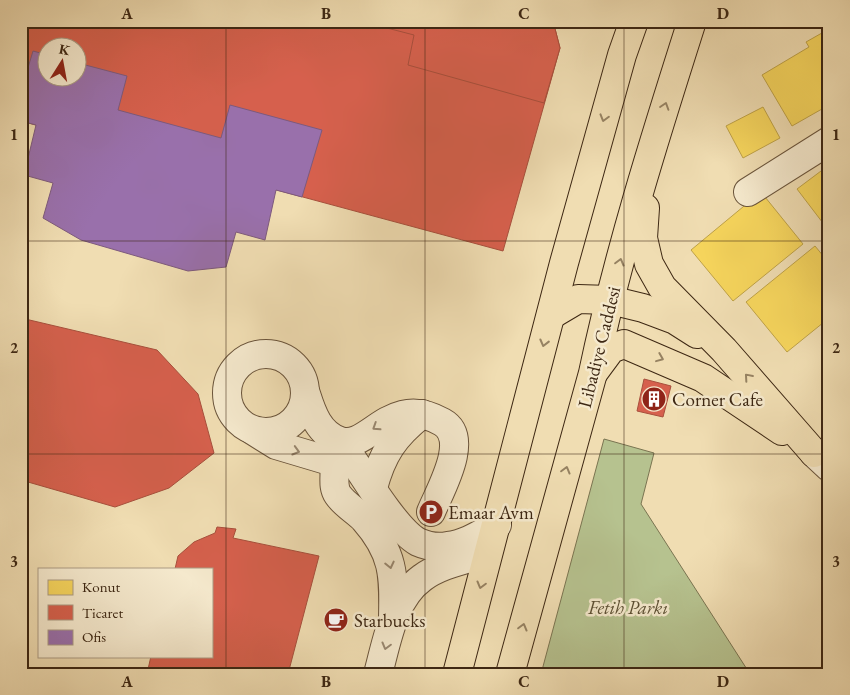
<svg xmlns="http://www.w3.org/2000/svg" width="850" height="695" font-family="'EB Garamond',serif">
<style>
.green{fill:#b6c28f;stroke:#7a7451}
.homes{fill:#f6d55c;stroke:#bea146}
.shops{fill:#d6604d;stroke:#a84f3c;fill-rule:evenodd}
.offices{fill:#9970ab;stroke:#7d5a7d}
.lines{fill:none;stroke-linecap:round;stroke-linejoin:round}
.minor-casing{stroke:#6a543b;stroke-width:30}
.major-casing{stroke:#3d2713;stroke-width:30}
.minor{stroke:#f5e9cd;stroke-width:28}
.major{stroke:#f0ddb2;stroke-width:28}
.oneway{stroke:#968262}
.oneway2{stroke:#998870}
.grid{fill:none;stroke:#3d2713;stroke-width:1;stroke-opacity:0.55}
.labels{text-anchor:middle;dominant-baseline:central;stroke-width:5;stroke-linejoin:round;paint-order:stroke}
.street-label{font-size:19px;fill:#3d2713;stroke:#f5e9cd}
.poi-label{font-size:19px;fill:#3d2713;stroke:#f5e9cd;text-anchor:start}
.park-label{font-size:19px;font-style:italic;fill:#5b4e32;stroke:#f5e9cd}
.neatline{fill:none;stroke:#3d2713;stroke-width:2}
.grid-label{font-size:16px;text-anchor:middle;font-weight:bold;fill:#3d2713}
</style>
<rect width="100%" height="100%" fill="#f0ddb2"/>
<filter id="stains"><feTurbulence type="fractalNoise" baseFrequency=".004" numOctaves="4"/><feColorMatrix values="0 0 0 0 .2 0 0 0 0 .09 0 0 0 0 .02 0 0 0 .5 -.17"/></filter>
<radialGradient id="worn" r=".72"><stop offset=".6" stop-color="#630" stop-opacity="0"/><stop offset="1" stop-color="#630" stop-opacity=".3"/></radialGradient>
<!-- green -->
<polygon class="green" points="604,439 654,453 641,504 750,674 541,674"/>
<!-- homes -->
<g class="homes">
<polygon points="829,29 829,105 792,126 762,75 809,47 806,42"/>
<polygon points="763,107 780,138 743,158 726,126"/>
<polygon points="829,165 829,231 797,189"/>
<polygon points="761,192 803,244 733,301 691,250"/>
<polygon points="815,246 829,263 829,318 787,352 746,302"/>
</g>
<!-- shops -->
<g class="shops">
<path d="M21 21H553L560 48 503 251 21 121ZM48 48H78V78H48Z"/>
<polygon points="360,21 553,21 560,48 544,103 408,65 414,35"/>
<polygon points="21,318 157,350 198,394 214,453 169,488 115,507 21,480"/>
<polygon points="644,379 671,386 663,417 637,411"/>
<polygon points="217,527 236,529 233,538 319,556 288,674 147,674 151,656 211,656 211,569 175,569 178,556 194,542 215,533"/>
</g>
<!-- offices -->
<polygon class="offices" points="33,51 48,55 48,78 78,78 78,63 127,76 118,110 221,138 230,105 322,130 302,197 276,190 265,240 236,232 226,267 188,271 81,240 43,218 53,183 24,175 36,125 21,121 21,91"/>
<g class="lines">
<defs>
<g id="minor">
<polyline points="748,192 829,141"/>
<circle cx="266" cy="393" r="39"/>
<path d="M306 394C312 413 319 434 340 441 369 451 390 392 442 422 471 438 440 490 431 512"/>
<path d="M252 430 276 445 333 462C337 473 331 485 338 495 344 504 356 511 364 519 394 553 394 575 393 618"/>
<path d="M341 442C358 466 394 529 418 542 427 546 438 548 448 546 466 544 482 533 497 525"/>
<polyline points="814,453 829,467"/>
<path d="M373 488C382 454 394 436 422 414"/>
<path d="M378 674C387 641 393 599 422 578 439 565 464 560 483 554"/>
</g>
<g id="major">
<polyline points="645,208 643,238 649,264 662,287 724,350 814,453"/>
<polyline points="551,315 578,299 610,300 643,308 675,320 697,334"/>
<polyline points="594,372 611,349 624,344 703,378 782,431"/>
<polyline points="457,674 564,263 622,55 634,21"/>
<path d="M510 674 593 373C618 254 655 137 692 21"/>
</g>
</defs>
<!-- minor casing -->
<use href="#minor" class="minor-casing"/>
<!-- major casing -->
<use href="#major" class="major-casing"/>
<!-- minor -->
<use href="#minor" class="minor"/>
<!-- major -->
<use href="#major" class="major"/>
</g>
<!-- one-way arrows -->
<defs><path id="oneway-chevron" d="M-2-3.5L2.5 0L-2 3.5" fill="none" stroke-width="1.6" stroke-linecap="round" stroke-linejoin="round" transform="scale(1.25)"/></defs>
<g class="oneway">
<use href="#oneway-chevron" transform="translate(665 106) rotate(-72)"/>
<use href="#oneway-chevron" transform="translate(604 118) rotate(106)"/>
<use href="#oneway-chevron" transform="translate(620 262) rotate(-75)"/>
<use href="#oneway-chevron" transform="translate(544 343) rotate(104)"/>
<use href="#oneway-chevron" transform="translate(660 358) rotate(22)"/>
<use href="#oneway-chevron" transform="translate(748 377) rotate(-131)"/>
<use href="#oneway-chevron" transform="translate(566 470) rotate(-75)"/>
<use href="#oneway-chevron" transform="translate(481 585) rotate(105)"/>
<use href="#oneway-chevron" transform="translate(523 627) rotate(-75)"/>
</g>
<g class="oneway2">
<use href="#oneway-chevron" transform="translate(376 427) rotate(147)"/>
<use href="#oneway-chevron" transform="translate(296 451) rotate(16)"/>
<use href="#oneway-chevron" transform="translate(390 565) rotate(77)"/>
<use href="#oneway-chevron" transform="translate(386 646) rotate(105)"/>
</g>
<!-- grid -->
<path class="grid" d="M226 21V674M425 21V674M624 21V674M21 241H829M21 454H829"/>
<!-- icons -->
<defs>
<symbol id="building-disc" viewBox="-11 -11 22 22"><circle r="9.5" fill="#8f2418" stroke="#f5e9cd"/><path d="M-4-6H4V6H1V3H-1V6H-4ZM-2.5-4.3h1.7v1.8h-1.7ZM.8-4.3h1.7v1.8H.8ZM-2.5-1h1.7V.8h-1.7ZM.8-1h1.7V.8H.8Z" fill="#fff"/></symbol>
<symbol id="parking-disc" viewBox="-11 -11 22 22"><circle r="9.5" fill="#8f2418" stroke="#f5e9cd"/><path d="M-3.5-5.5H1a3.5 3.5 0 0 1 0 7H-1V5.5H-3.5ZM-1-3.4V-.6H.8a1.4 1.4 0 0 0 0-2.8Z" fill="#fff"/></symbol>
<symbol id="cafe-disc" viewBox="-11 -11 22 22"><circle r="9.5" fill="#8f2418" stroke="#f5e9cd"/><path d="M-5.5-4.5H6V0H3Q3 3.5 0 3.5H-2.5Q-5.5 3.5-5.5 0ZM3-3.2v2h1.7v-2ZM-6 4.5H4V6H-6Z" fill="#fff"/></symbol>
</defs>
<g fill-rule="evenodd">
<use href="#building-disc" x="640" y="385" width="28" height="28"/>
<use href="#parking-disc" x="417" y="498" width="28" height="28"/>
<use href="#cafe-disc" x="322" y="606" width="28" height="28"/>
</g>
<g class="labels">
<!-- street labels -->
<g class="street-label">
<text transform="translate(599 347) rotate(-76)">Libadiye Caddesi</text>
</g>
<!-- poi labels -->
<g class="poi-label">
<text x="672" y="399">Corner Cafe</text>
<text x="448" y="512">Emaar Avm</text>
<text x="354" y="620">Starbucks</text>
</g>
<!-- park labels -->
<g class="park-label">
<text x="628" y="607">Fetih Parkı</text>
</g>
</g>
<!-- margin -->
<rect width="850" height="695" fill="none" stroke="#f0ddb2" stroke-width="55"/>
<!-- legend -->
<rect x="38" y="568" width="175" height="90" fill="#f5e9cd" stroke="#ab9b83"/>
<rect x="48" y="580" width="25" height="15" fill="#f6d55c" stroke="#ab9b83"/>
<text x="82" y="592" font-size="15" fill="#3d2713">Konut</text>
<rect x="48" y="605" width="25" height="15" fill="#d6604d" stroke="#ab9b83"/>
<text x="82" y="618" font-size="15" fill="#3d2713">Ticaret</text>
<rect x="48" y="630" width="25" height="15" fill="#9970ab" stroke="#ab9b83"/>
<text x="82" y="642" font-size="15" fill="#3d2713">Ofis</text>
<!-- north arrow -->
<g transform="translate(62 62) rotate(11)"><circle r="24" fill="#f5e9cd" stroke="#ab9b83"/>
<path d="M0-4L9 19L0 12L-9 19Z" fill="#8f2418"/>
<text y="-8" font-size="14" font-weight="bold" text-anchor="middle" fill="#3d2713">K</text>
</g>
<rect x="28" y="28" width="794" height="640" class="neatline"/>
<g class="grid-label">
<text x="127" y="19">A</text>
<text x="326" y="19">B</text>
<text x="524" y="19">C</text>
<text x="723" y="19">D</text>
<text x="14" y="140">1</text>
<text x="836" y="140">1</text>
<text x="14" y="353">2</text>
<text x="836" y="353">2</text>
<text x="14" y="567">3</text>
<text x="836" y="567">3</text>
<text x="127" y="687">A</text>
<text x="326" y="687">B</text>
<text x="524" y="687">C</text>
<text x="723" y="687">D</text>
</g>
<rect width="100%" height="100%" filter="url(#stains)"/>
<rect width="100%" height="100%" fill="url(#worn)"/>
</svg>
